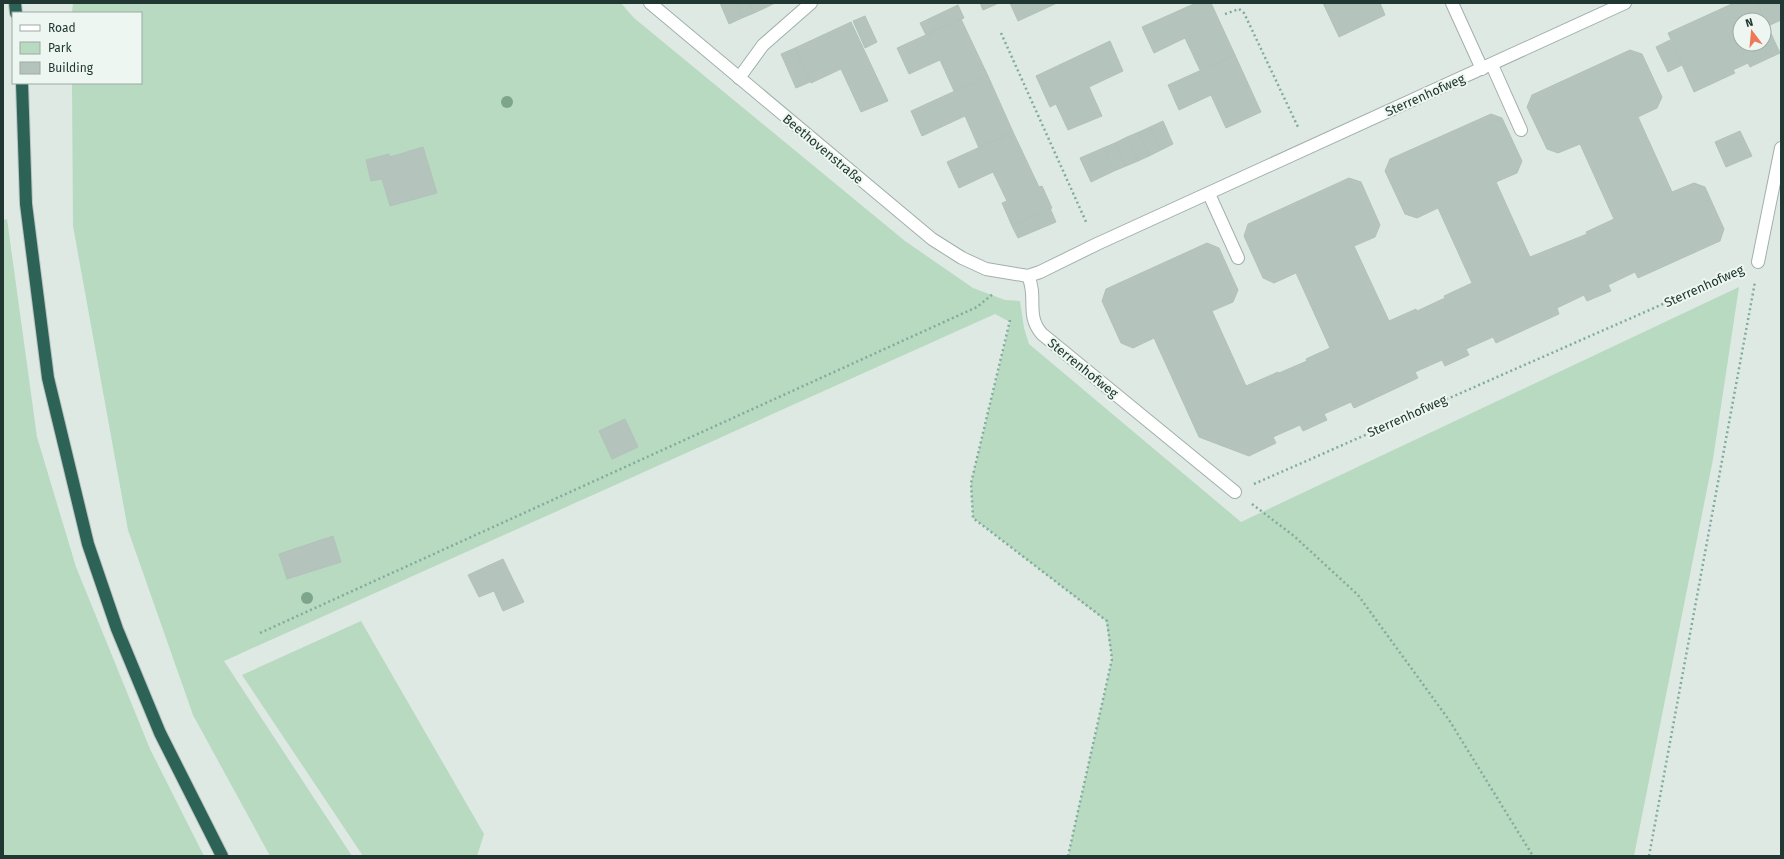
<svg xmlns="http://www.w3.org/2000/svg" width="1784" height="859" font-family="'Fira Sans',sans-serif">
<style>
.green{fill:#b7dac0}
.building{fill:#b4c4bd;stroke:#b1c2bb;fill-rule:evenodd}
.lines{fill:none;stroke-linecap:round;stroke-linejoin:round}
.minor-casing{stroke:#a1b0ab;stroke-width:14}
.highway-casing{stroke:#bcc3c1;stroke-width:14}
.path{stroke:#80ac9d;stroke-width:2.5;stroke-dasharray:2 3;stroke-linecap:butt}
.minor{stroke:#fff;stroke-width:12}
.highway{stroke:#2d6356;stroke-width:12}
.tree{fill:#7ca58b}
.labels{text-anchor:middle;dominant-baseline:central;stroke-width:4;stroke-linejoin:round;paint-order:stroke}
.street-label{font-size:13px;fill:#203831;stroke:#eef6f2}
</style>
<rect width="100%" height="100%" fill="#dee9e4"/>
<!-- green -->
<g class="green">
<polygon points="73,3 621,3 634,18 905,241 973,288 1005,300 1020,301 1024,328 1029,344 1241,522 1739,287 1713,459 1634,856 1068,856 1112,659 1106,621 973,518 971,483 1010,322 995,314 224,661 352,856 270,856 193,715 128,530 73,226 72,83 141,83 141,13 72,13"/>
<polygon points="7,219 37,437 76,567 150,749 204,856 3,856 3,220"/>
<polygon points="361,621 484,834 477,856 363,856 242,675"/>
</g>
<!-- building -->
<g class="building">
<polygon points="720,3 735,3 742,18 729,24"/>
<polygon points="735,3 749,3 754,13 742,18"/>
<polygon points="749,3 763,3 765,8 754,13"/>
<polygon points="763,3 775,3 765,8"/>
<polygon points="980,3 999,3 983,10"/>
<polygon points="1010,3 1057,3 1018,21"/>
<polygon points="1196,3 1211,3 1235,55 1200,70 1185,38 1154,53 1142,27"/>
<polygon points="1323,3 1380,3 1385,15 1339,37"/>
<path d="M1734 3H1757L1780 53 1750 67 1748 63 1733 70 1735 73 1694 92 1668 33ZM1740 20H1764V44H1740Z"/>
<polygon points="1757,3 1781,3 1781,20 1768,26"/>
<polygon points="958,5 964,18 926,35 920,23"/>
<polygon points="865,16 877,42 865,48 853,21"/>
<polygon points="961,19 988,76 954,91 940,60 909,74 897,48"/>
<polygon points="851,22 888,101 861,112 841,69 811,83 795,48"/>
<polygon points="1670,40 1682,65 1668,72 1656,47"/>
<polygon points="1110,41 1123,71 1089,87 1102,116 1068,130 1056,104 1050,107 1036,76"/>
<polygon points="795,48 810,82 796,88 781,54"/>
<polygon points="1630,50 1642,54 1662,97 1657,108 1638,117 1672,192 1694,183 1705,187 1724,229 1720,241 1638,278 1635,272 1608,285 1611,291 1587,301 1584,295 1557,308 1559,314 1496,343 1493,337 1466,349 1469,355 1445,366 1442,360 1415,372 1418,378 1354,408 1351,402 1324,414 1327,420 1303,431 1300,425 1273,437 1276,443 1249,456 1199,437 1154,338 1133,348 1121,343 1102,301 1106,289 1207,243 1219,248 1238,290 1233,302 1212,311 1246,386 1278,372 1279,373 1307,361 1306,359 1330,348 1296,273 1274,283 1263,278 1244,236 1248,224 1349,178 1361,182 1380,225 1375,237 1354,246 1389,321 1416,309 1417,311 1445,298 1444,296 1472,283 1438,208 1417,218 1405,214 1385,171 1390,159 1491,114 1502,118 1522,161 1517,173 1496,182 1530,257 1587,234 1586,232 1614,219 1580,144 1558,153 1547,149 1527,107 1532,95"/>
<polygon points="1235,55 1261,112 1226,128 1211,95 1179,110 1168,85"/>
<polygon points="988,76 1013,132 979,148 965,116 922,136 911,111"/>
<polygon points="1163,121 1173,144 1161,150 1150,127"/>
<polygon points="1150,127 1161,150 1149,156 1139,132"/>
<polygon points="1740,131 1752,156 1726,167 1715,142"/>
<polygon points="1013,132 1039,187 1042,186 1052,208 1012,226 1002,203 1007,201 993,172 959,188 947,162"/>
<polygon points="1139,132 1149,156 1138,161 1127,137"/>
<polygon points="1127,137 1138,161 1126,166 1115,143"/>
<polygon points="1115,143 1126,166 1114,171 1103,148"/>
<polygon points="423,147 437,193 390,206 382,179 371,181 366,160 389,154 390,157"/>
<polygon points="1103,148 1114,171 1091,182 1080,158"/>
<polygon points="1050,208 1056,222 1018,238 1012,226"/>
<polygon points="625,419 638,447 612,459 599,431"/>
<polygon points="333,536 341,562 287,579 279,554"/>
<polygon points="503,559 524,602 503,611 494,591 479,597 468,575"/>
</g>
<g class="lines">
<defs>
<g id="minor">
<polyline points="650,3 932,239 962,258 986,269 1028,276 1040,272 1097,244 1625,3"/>
<polyline points="1452,3 1482,69"/>
<polyline points="1492,65 1521,130"/>
<polyline points="739,78 763,45 811,3"/>
<polyline points="1209,194 1238,258"/>
<polyline points="1758,262 1781,148"/>
<path d="M1028 276C1038 297 1025 315 1042 334L1235 492"/>
</g>
<g id="highway">
<polyline points="15,3 16,13"/>
<polyline points="22,83 26,204 48,378 88,544 117,629 160,733 222,856"/>
</g>
</defs>
<!-- minor casing -->
<use href="#minor" class="minor-casing"/>
<!-- highway casing -->
<use href="#highway" class="highway-casing"/>
<!-- path -->
<g class="path">
<polyline points="1225,14 1239,9 1244,13 1298,127"/>
<polyline points="1001,33 1087,224"/>
<polyline points="1010,320 971,483 973,518 1107,621 1112,659 1068,856"/>
<polyline points="1254,484 1738,271"/>
<polyline points="1252,504 1294,536 1358,595 1449,720 1533,856"/>
<polyline points="260,633 977,307 994,293"/>
<polyline points="1649,856 1755,282"/>
</g>
<!-- minor -->
<use href="#minor" class="minor"/>
<!-- highway -->
<use href="#highway" class="highway"/>
</g>
<!-- trees -->
<g class="tree">
<circle cx="507" cy="102" r="6"/>
<circle cx="307" cy="598" r="6"/>
</g>
<g class="labels">
<!-- street labels -->
<g class="street-label">
<text transform="translate(1425 95) rotate(-24)">Sterrenhofweg</text>
<text transform="translate(823 149) rotate(40)">Beethovenstraße</text>
<text transform="translate(1704 286) rotate(-24)">Sterrenhofweg</text>
<text transform="translate(1083 368) rotate(39)">Sterrenhofweg</text>
<text transform="translate(1407 416) rotate(-24)">Sterrenhofweg</text>
</g>
</g>
<!-- border -->
<rect width="1784" height="859" fill="none" stroke="#203831" stroke-width="8"/>
<!-- legend -->
<rect x="12" y="12" width="130" height="72" fill="#eef6f2" stroke="#9caaa5"/>
<rect x="20" y="25" width="20" height="6" fill="#ffffff" stroke="#9caaa5"/>
<text x="48" y="32" font-size="12" fill="#203831">Road</text>
<rect x="20" y="42" width="20" height="12" fill="#b7dac0" stroke="#9caaa5"/>
<text x="48" y="52" font-size="12" fill="#203831">Park</text>
<rect x="20" y="62" width="20" height="12" fill="#b4c4bd" stroke="#9caaa5"/>
<text x="48" y="72" font-size="12" fill="#203831">Building</text>
<!-- north arrow -->
<g transform="translate(1752 32) rotate(344)"><circle r="19" fill="#eef6f2" stroke="#9caaa5"/>
<path d="M0-3L7 15L0 10L-7 15Z" fill="#ed7959"/>
<text y="-6" font-size="11" font-weight="bold" text-anchor="middle" fill="#203831">N</text>
</g>
</svg>
